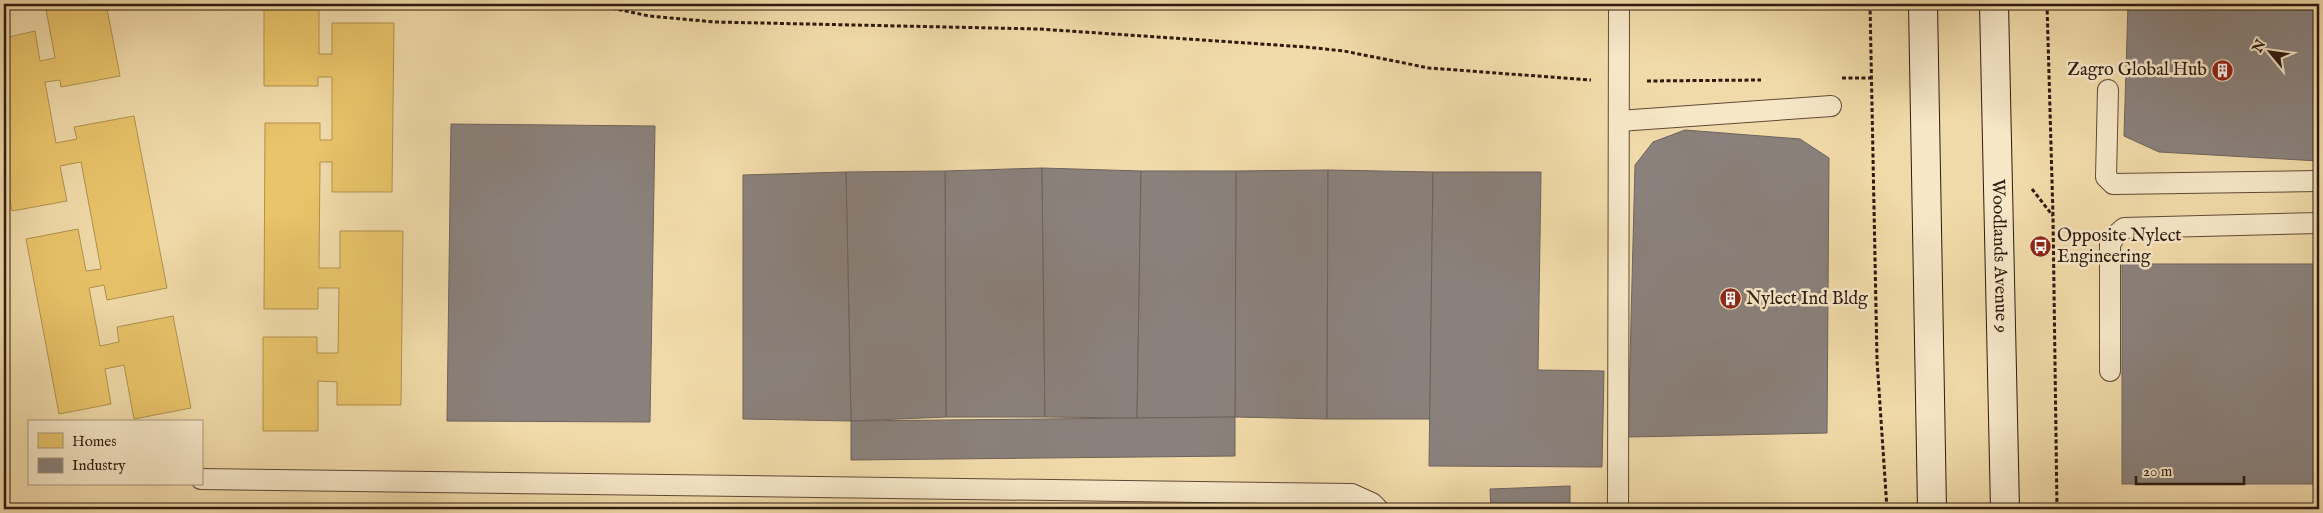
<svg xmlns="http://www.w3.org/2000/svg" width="2323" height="513" font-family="'IM FELL English',serif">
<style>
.homes{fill:#e9c46a;stroke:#b1914f}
.industry{fill:#8a817c;stroke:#6f625c}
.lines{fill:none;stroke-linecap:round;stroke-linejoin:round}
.stream{stroke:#707b6a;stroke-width:11}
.service-casing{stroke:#604a37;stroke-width:22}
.secondary-casing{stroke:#2f1a11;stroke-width:30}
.path{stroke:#2f1a11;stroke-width:3;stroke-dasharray:4 2.5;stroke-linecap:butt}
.service{stroke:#f6e7c7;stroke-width:20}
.secondary{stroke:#f6e7c7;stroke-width:28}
.labels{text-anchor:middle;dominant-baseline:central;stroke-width:5;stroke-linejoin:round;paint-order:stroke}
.poi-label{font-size:18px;fill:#2f1a11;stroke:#f6e7c7;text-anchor:start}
.street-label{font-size:18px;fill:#2f1a11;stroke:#f6e7c7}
</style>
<rect width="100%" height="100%" fill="#f1daa9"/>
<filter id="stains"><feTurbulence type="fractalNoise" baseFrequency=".004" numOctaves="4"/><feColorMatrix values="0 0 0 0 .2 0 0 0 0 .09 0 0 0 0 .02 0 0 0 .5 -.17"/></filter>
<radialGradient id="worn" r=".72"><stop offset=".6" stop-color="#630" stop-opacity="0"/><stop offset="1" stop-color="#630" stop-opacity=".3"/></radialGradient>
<!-- homes -->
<g class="homes">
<polygon points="45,4 106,4 120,76 61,87 60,80 45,82 56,143 77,139 74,127 134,116 167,288 107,300 104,285 89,288 100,346 119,342 117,327 173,316 191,408 134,419 124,365 105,369 111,404 59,414 26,239 78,229 86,271 101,269 81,162 60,166 67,201 12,211 4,169 4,38 35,31 40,61 55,58"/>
<polygon points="264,4 319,4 319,54 332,54 332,23 394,23 392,192 332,192 332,162 320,162 319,268 340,268 340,231 403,231 401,405 337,405 337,382 318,381 318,431 263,431 263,337 317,337 317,353 338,353 339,288 318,288 318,309 264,309 265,123 320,123 320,140 332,140 332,77 318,77 318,86 264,86"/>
</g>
<!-- industry -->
<g class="industry">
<polygon points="2128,4 2319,4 2319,161 2159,152 2124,136"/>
<polygon points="451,124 655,126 650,422 447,421"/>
<polygon points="1685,130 1800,139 1829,158 1827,433 1628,437 1635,165 1653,142"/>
<polygon points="1042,168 1045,417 946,417 945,171"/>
<polygon points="1042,168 1141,171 1137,418 1045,417"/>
<polygon points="1328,170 1327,419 1235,417 1236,171"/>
<polygon points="1328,170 1433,172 1430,419 1327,419"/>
<polygon points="945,171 946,417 851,421 846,172"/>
<polygon points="1141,171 1236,171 1235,417 1137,418"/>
<polygon points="846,172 851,421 743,419 743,175"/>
<polygon points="1433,172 1541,172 1538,370 1604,371 1602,467 1429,466"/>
<rect x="2122" y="264" width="197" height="220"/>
<polygon points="1235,417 1235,456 851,460 851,421"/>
<polygon points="1570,486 1570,509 1491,509 1490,489"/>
</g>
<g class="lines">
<!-- stream -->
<polyline class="stream" points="4,499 6,509"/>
<defs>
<g id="service">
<polyline points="2108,90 2106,177 2113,184 2319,181"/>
<polyline points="1619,121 1831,106"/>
<polyline points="2110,371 2110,244 2116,235 2124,228 2319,223"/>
<polyline points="201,479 1352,494 1372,503 1378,509"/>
<polyline points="1618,509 1619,4"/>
</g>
<g id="secondary">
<polyline points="1923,4 1932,509"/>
<path id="s1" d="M1994 4 2005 509"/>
</g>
</defs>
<!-- service casing -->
<use href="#service" class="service-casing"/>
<!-- secondary casing -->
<use href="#secondary" class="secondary-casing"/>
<!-- path -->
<g class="path">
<polyline points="593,4 649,16 715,22 1039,29 1306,47 1344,51 1429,68 1591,80"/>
<polyline points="1870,4 1877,360 1887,509"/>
<polyline points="2047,4 2053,216 2057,509"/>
<polyline points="1842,78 1871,78"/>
<polyline points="1647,81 1761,80"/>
<polyline points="2032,189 2053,216"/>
</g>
<!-- service -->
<use href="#service" class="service"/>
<!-- secondary -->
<use href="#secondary" class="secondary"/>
</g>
<!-- icons -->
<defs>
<symbol id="building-disc" viewBox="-11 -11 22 22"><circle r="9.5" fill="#8f2418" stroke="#f6e7c7"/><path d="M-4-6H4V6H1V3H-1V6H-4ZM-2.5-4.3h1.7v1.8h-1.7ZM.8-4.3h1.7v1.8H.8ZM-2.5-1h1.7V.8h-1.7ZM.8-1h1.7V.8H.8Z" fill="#fff"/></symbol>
<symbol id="bus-disc" viewBox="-11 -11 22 22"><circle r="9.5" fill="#8f2418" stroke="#f6e7c7"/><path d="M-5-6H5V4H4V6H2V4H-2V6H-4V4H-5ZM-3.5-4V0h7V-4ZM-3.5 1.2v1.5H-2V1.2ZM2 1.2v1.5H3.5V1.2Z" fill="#fff"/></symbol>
</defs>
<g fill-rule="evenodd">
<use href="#building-disc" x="2210" y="58" width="25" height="25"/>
<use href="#bus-disc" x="2028" y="234" width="25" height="25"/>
<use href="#building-disc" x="1718" y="286" width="25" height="25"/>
</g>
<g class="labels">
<!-- poi labels -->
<g class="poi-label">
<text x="2207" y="70" text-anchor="end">Zagro Global Hub</text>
<text x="2057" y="236">Opposite Nylect<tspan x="2057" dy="21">Engineering</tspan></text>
<text x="1746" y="299">Nylect Ind Bldg</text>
</g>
<!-- street labels -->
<g class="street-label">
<text stroke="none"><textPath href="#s1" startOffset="252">Woodlands Avenue 9</textPath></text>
</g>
</g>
<!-- margin -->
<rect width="2323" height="513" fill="none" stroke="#f1daa9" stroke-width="20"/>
<rect x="5" y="5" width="2313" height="503" fill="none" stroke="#2f1a11" stroke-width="2.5"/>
<rect x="10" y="10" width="2303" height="493" fill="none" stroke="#2f1a11"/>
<!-- legend -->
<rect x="28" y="420" width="175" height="65" fill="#f6e7c7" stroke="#a6957e"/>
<rect x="38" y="433" width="25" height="15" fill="#e9c46a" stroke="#a6957e"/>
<text x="72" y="446" font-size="15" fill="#2f1a11">Homes</text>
<rect x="38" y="458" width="25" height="15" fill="#8a817c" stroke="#a6957e"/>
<text x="72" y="470" font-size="15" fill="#2f1a11">Industry</text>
<!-- north arrow -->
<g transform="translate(2270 52) rotate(299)" stroke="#f6e7c7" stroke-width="4" paint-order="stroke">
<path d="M0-4L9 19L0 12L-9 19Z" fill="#2f1a11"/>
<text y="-8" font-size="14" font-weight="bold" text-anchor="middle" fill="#2f1a11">N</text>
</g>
<!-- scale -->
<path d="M2136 476v8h108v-8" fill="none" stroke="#2f1a11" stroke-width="2.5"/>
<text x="2143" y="476" font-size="15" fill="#2f1a11" stroke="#f6e7c7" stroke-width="4" paint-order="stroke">20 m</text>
<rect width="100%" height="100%" filter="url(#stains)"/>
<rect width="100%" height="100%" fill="url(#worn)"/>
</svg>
